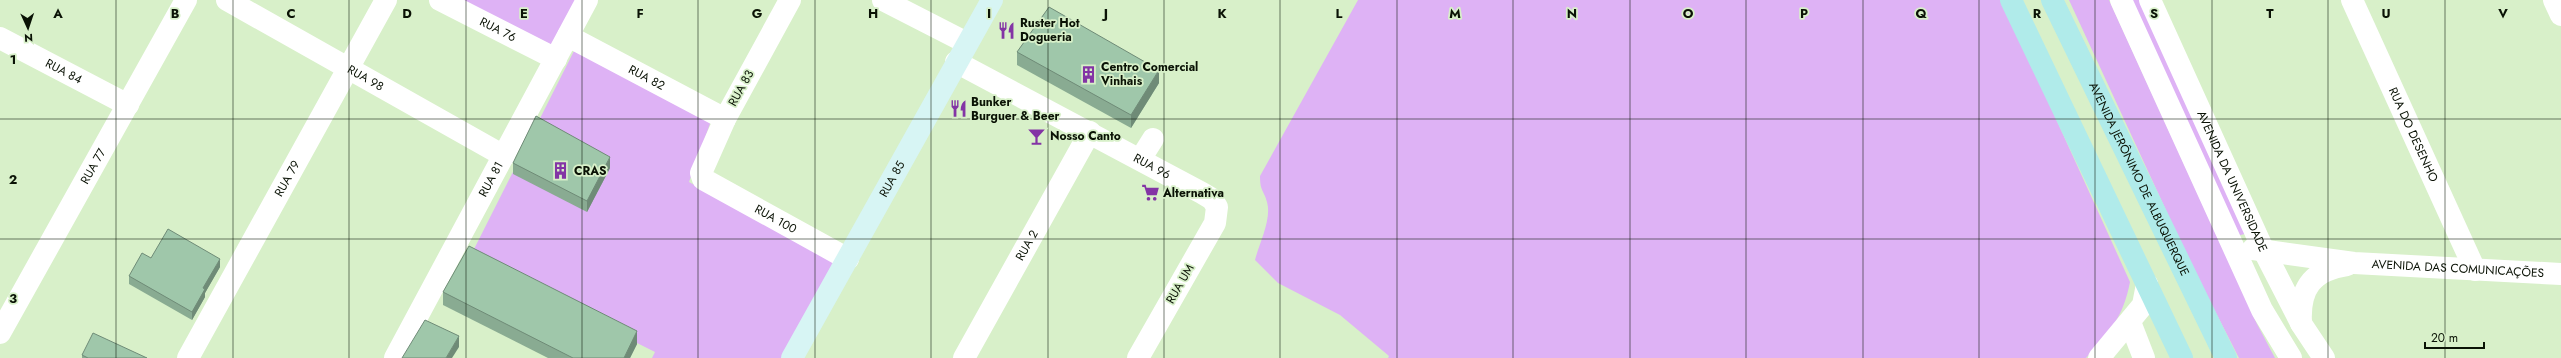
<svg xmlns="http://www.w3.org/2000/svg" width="2561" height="358" font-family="Jost,sans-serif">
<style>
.green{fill:#deb2f5}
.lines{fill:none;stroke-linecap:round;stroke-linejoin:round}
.minor{stroke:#fff;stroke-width:22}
.tertiary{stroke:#fff;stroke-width:22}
.secondary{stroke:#d7f5f4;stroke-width:22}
.primary{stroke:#b0ebea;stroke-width:22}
.wall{fill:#89ab92}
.shaded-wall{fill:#6f8b77}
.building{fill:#9fc7aa;stroke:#6f8b77}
.grid{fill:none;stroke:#0a1205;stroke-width:1;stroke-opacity:0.55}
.labels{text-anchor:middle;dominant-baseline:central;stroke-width:3.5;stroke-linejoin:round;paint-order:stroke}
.poi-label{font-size:12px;font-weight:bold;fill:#0a1205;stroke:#d8f0c9;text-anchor:start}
.street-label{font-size:12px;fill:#0a1205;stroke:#d8f0c9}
.grid-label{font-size:13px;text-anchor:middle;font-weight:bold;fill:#0a1205;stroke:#d8f0c9;stroke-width:3.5;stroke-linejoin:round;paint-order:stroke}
</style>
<rect width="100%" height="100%" fill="#d8f0c9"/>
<!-- green -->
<g class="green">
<polygon points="461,0 580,0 556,47"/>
<path d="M1358 0H2002L2130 282C2123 318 2110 331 2086 358H1388L1389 356 1340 315 1278 283 1255 260C1259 244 1272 219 1267 202 1264 190 1260 192 1260 176Z"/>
<polygon points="2069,0 2109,0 2257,324 2275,358 2239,358 2189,260"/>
<polygon points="2129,0 2140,0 2248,233 2237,236"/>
<polygon points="574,51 711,121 689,182 839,264 785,358 652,358 655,352 469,259"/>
</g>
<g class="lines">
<!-- minor -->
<g class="minor">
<path id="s1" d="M227 0 504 156"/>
<path id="s2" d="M440 0 556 59"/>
<path id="s3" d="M790 0 725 119 701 173 703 179 848 259"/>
<polyline points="883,0 967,43"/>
<path id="s4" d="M2352 0 2475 270"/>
<path id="s5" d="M568 36 725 119"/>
<path id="s6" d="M0 38 128 105"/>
<path id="s7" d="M956 62 1202 193 1212 199 1217 207 1215 223 1138 358"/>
<polyline points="1141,158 1153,139"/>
<polyline points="2130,322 2144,358"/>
<path id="s8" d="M0 333 186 0"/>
<path id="s9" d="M188 358 386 0"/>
<path id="s10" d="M395 358 587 0"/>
<path id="s11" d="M964 358 1090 132"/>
</g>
<!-- tertiary -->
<g class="tertiary">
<polyline points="2121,0 2262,310 2291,358"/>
<path id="s12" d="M2150 0 2263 249 2302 325 2324 358"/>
<polyline points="2554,0 2561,15"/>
<path id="s13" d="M2253 249 2354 263 2561 274"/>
<path d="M2301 323C2299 289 2312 270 2347 265"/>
<polyline points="2099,358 2143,305 2147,284"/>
</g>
<!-- secondary -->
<path class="secondary" id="s14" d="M792 358 992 0"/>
<!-- primary -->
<g class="primary">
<polyline points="2011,0 2182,358"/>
<path id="s15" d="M2052 0 2226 358"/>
</g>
</g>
<!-- wall -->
<g class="wall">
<polygon points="1017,52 1159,83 1131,128 1017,65"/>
<polygon points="513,163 610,168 587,212 513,174"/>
<polygon points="151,258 220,267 205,293 205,297 192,320 129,284 129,276"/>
<polygon points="443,292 637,344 630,358 548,358 443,305"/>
<polygon points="82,355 147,358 82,358"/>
</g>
<!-- shaded-wall -->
<g class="shaded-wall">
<polygon points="1159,70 1159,83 1131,128 1131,115"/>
<polygon points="610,157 610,168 587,212 587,201"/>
<polygon points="220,259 220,267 205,293 205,297 192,320 192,312 203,288"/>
<polygon points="637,331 637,344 630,358 624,358"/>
<polygon points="459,336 459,347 452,358 446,358"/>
</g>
<!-- building -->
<g class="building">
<polygon points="1049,7 1159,70 1131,115 1017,52"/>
<polygon points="536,116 610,157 587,201 513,163"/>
<polygon points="168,229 220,259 203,288 205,289 192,312 129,276 142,253 151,258"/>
<polygon points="469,246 637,331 624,358 573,358 443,292"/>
<polygon points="425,320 459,336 446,358 402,358"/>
<polygon points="93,333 147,358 88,358 82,355"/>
</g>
<!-- grid -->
<path class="grid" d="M116 0V358M233 0V358M349 0V358M466 0V358M582 0V358M698 0V358M815 0V358M931 0V358M1048 0V358M1164 0V358M1280 0V358M1397 0V358M1513 0V358M1630 0V358M1746 0V358M1863 0V358M1979 0V358M2095 0V358M2212 0V358M2328 0V358M2445 0V358M0 119H2561M0 239H2561"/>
<!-- icons -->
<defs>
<symbol id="restaurant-bare" viewBox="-9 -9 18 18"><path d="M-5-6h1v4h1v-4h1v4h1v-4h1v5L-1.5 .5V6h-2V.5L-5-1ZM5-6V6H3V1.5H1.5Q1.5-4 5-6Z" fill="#8334a5" stroke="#d8f0c9" stroke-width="2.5" paint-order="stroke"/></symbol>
<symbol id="building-bare" viewBox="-9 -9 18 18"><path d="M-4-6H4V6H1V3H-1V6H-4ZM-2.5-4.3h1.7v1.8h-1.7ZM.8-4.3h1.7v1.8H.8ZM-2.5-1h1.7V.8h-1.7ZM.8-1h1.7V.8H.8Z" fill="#8334a5" stroke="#d8f0c9" stroke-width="2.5" paint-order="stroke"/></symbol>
<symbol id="bar-bare" viewBox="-9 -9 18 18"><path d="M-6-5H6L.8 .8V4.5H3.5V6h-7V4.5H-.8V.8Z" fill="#8334a5" stroke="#d8f0c9" stroke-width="2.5" paint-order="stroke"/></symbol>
<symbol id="supermarket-bare" viewBox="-9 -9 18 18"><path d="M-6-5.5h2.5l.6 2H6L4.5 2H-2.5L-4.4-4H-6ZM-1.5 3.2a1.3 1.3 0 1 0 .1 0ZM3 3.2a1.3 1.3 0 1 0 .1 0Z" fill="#8334a5" stroke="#d8f0c9" stroke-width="2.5" paint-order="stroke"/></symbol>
</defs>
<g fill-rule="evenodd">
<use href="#restaurant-bare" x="994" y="18" width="25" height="25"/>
<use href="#building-bare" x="1076" y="62" width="25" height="25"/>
<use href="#restaurant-bare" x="946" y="96" width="25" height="25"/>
<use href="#bar-bare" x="1024" y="124" width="25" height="25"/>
<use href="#building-bare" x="548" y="158" width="25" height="25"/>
<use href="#supermarket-bare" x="1138" y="180" width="25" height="25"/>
</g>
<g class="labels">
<!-- poi labels -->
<g class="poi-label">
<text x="1020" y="23">Ruster Hot<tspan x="1020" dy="14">Dogueria</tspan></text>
<text x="1101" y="67">Centro Comercial<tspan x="1101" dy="14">Vinhais</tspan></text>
<text x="971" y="102">Bunker<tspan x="971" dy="14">Burguer &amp; Beer</tspan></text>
<text x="1050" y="136">Nosso Canto</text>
<text x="574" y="171">CRAS</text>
<text x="1163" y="193">Alternativa</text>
</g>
<!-- street labels -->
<g class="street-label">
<text stroke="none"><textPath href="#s2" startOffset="65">RUA 76</textPath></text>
<text stroke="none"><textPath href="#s6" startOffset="72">RUA 84</textPath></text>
<text stroke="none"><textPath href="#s5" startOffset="89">RUA 82</textPath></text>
<text stroke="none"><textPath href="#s1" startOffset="159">RUA 98</textPath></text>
<text transform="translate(741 88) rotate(-61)">RUA 83</text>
<text stroke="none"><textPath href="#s4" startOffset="148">RUA DO DESENHO</textPath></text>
<text stroke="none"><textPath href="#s7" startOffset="222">RUA 96</textPath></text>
<text stroke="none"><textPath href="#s8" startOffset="191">RUA 77</textPath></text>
<text stroke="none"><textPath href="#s9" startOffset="205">RUA 79</textPath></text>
<text stroke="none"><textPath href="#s10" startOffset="203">RUA 81</textPath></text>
<text stroke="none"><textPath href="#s14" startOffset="205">RUA 85</textPath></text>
<text stroke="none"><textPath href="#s15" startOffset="199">AVENIDA JERÔNIMO DE ALBUQUERQUE</textPath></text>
<text stroke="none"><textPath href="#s12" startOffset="199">AVENIDA DA UNIVERSIDADE</textPath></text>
<text stroke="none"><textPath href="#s3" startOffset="284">RUA 100</textPath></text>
<text stroke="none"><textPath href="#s11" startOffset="129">RUA 2</textPath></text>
<text stroke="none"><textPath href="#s13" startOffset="206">AVENIDA DAS COMUNICAÇÕES</textPath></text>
<text transform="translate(1180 284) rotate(-60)">RUA UM</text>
</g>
</g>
<g class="grid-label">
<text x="58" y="18">A</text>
<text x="175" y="18">B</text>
<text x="291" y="18">C</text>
<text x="407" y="18">D</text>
<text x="524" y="18">E</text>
<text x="640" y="18">F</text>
<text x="757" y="18">G</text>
<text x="873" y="18">H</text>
<text x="989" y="18">I</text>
<text x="1106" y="18">J</text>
<text x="1222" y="18">K</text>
<text x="1339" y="18">L</text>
<text x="1455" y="18">M</text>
<text x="1572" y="18">N</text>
<text x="1688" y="18">O</text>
<text x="1804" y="18">P</text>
<text x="1921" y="18">Q</text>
<text x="2037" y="18">R</text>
<text x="2154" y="18">S</text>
<text x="2270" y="18">T</text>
<text x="2386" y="18">U</text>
<text x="2503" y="18">V</text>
<text x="13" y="64">1</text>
<text x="13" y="184">2</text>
<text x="13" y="303">3</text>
</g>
<!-- north arrow -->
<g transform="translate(28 28) rotate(177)" stroke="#d8f0c9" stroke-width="3" paint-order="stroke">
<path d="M0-3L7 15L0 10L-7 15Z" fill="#0a1205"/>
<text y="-6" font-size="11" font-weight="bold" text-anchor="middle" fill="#0a1205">N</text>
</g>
<!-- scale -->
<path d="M2425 342v6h59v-6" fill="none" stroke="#0a1205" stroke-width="2"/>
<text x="2431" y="342" font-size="12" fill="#0a1205" stroke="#d8f0c9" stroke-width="3" paint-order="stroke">20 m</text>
</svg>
